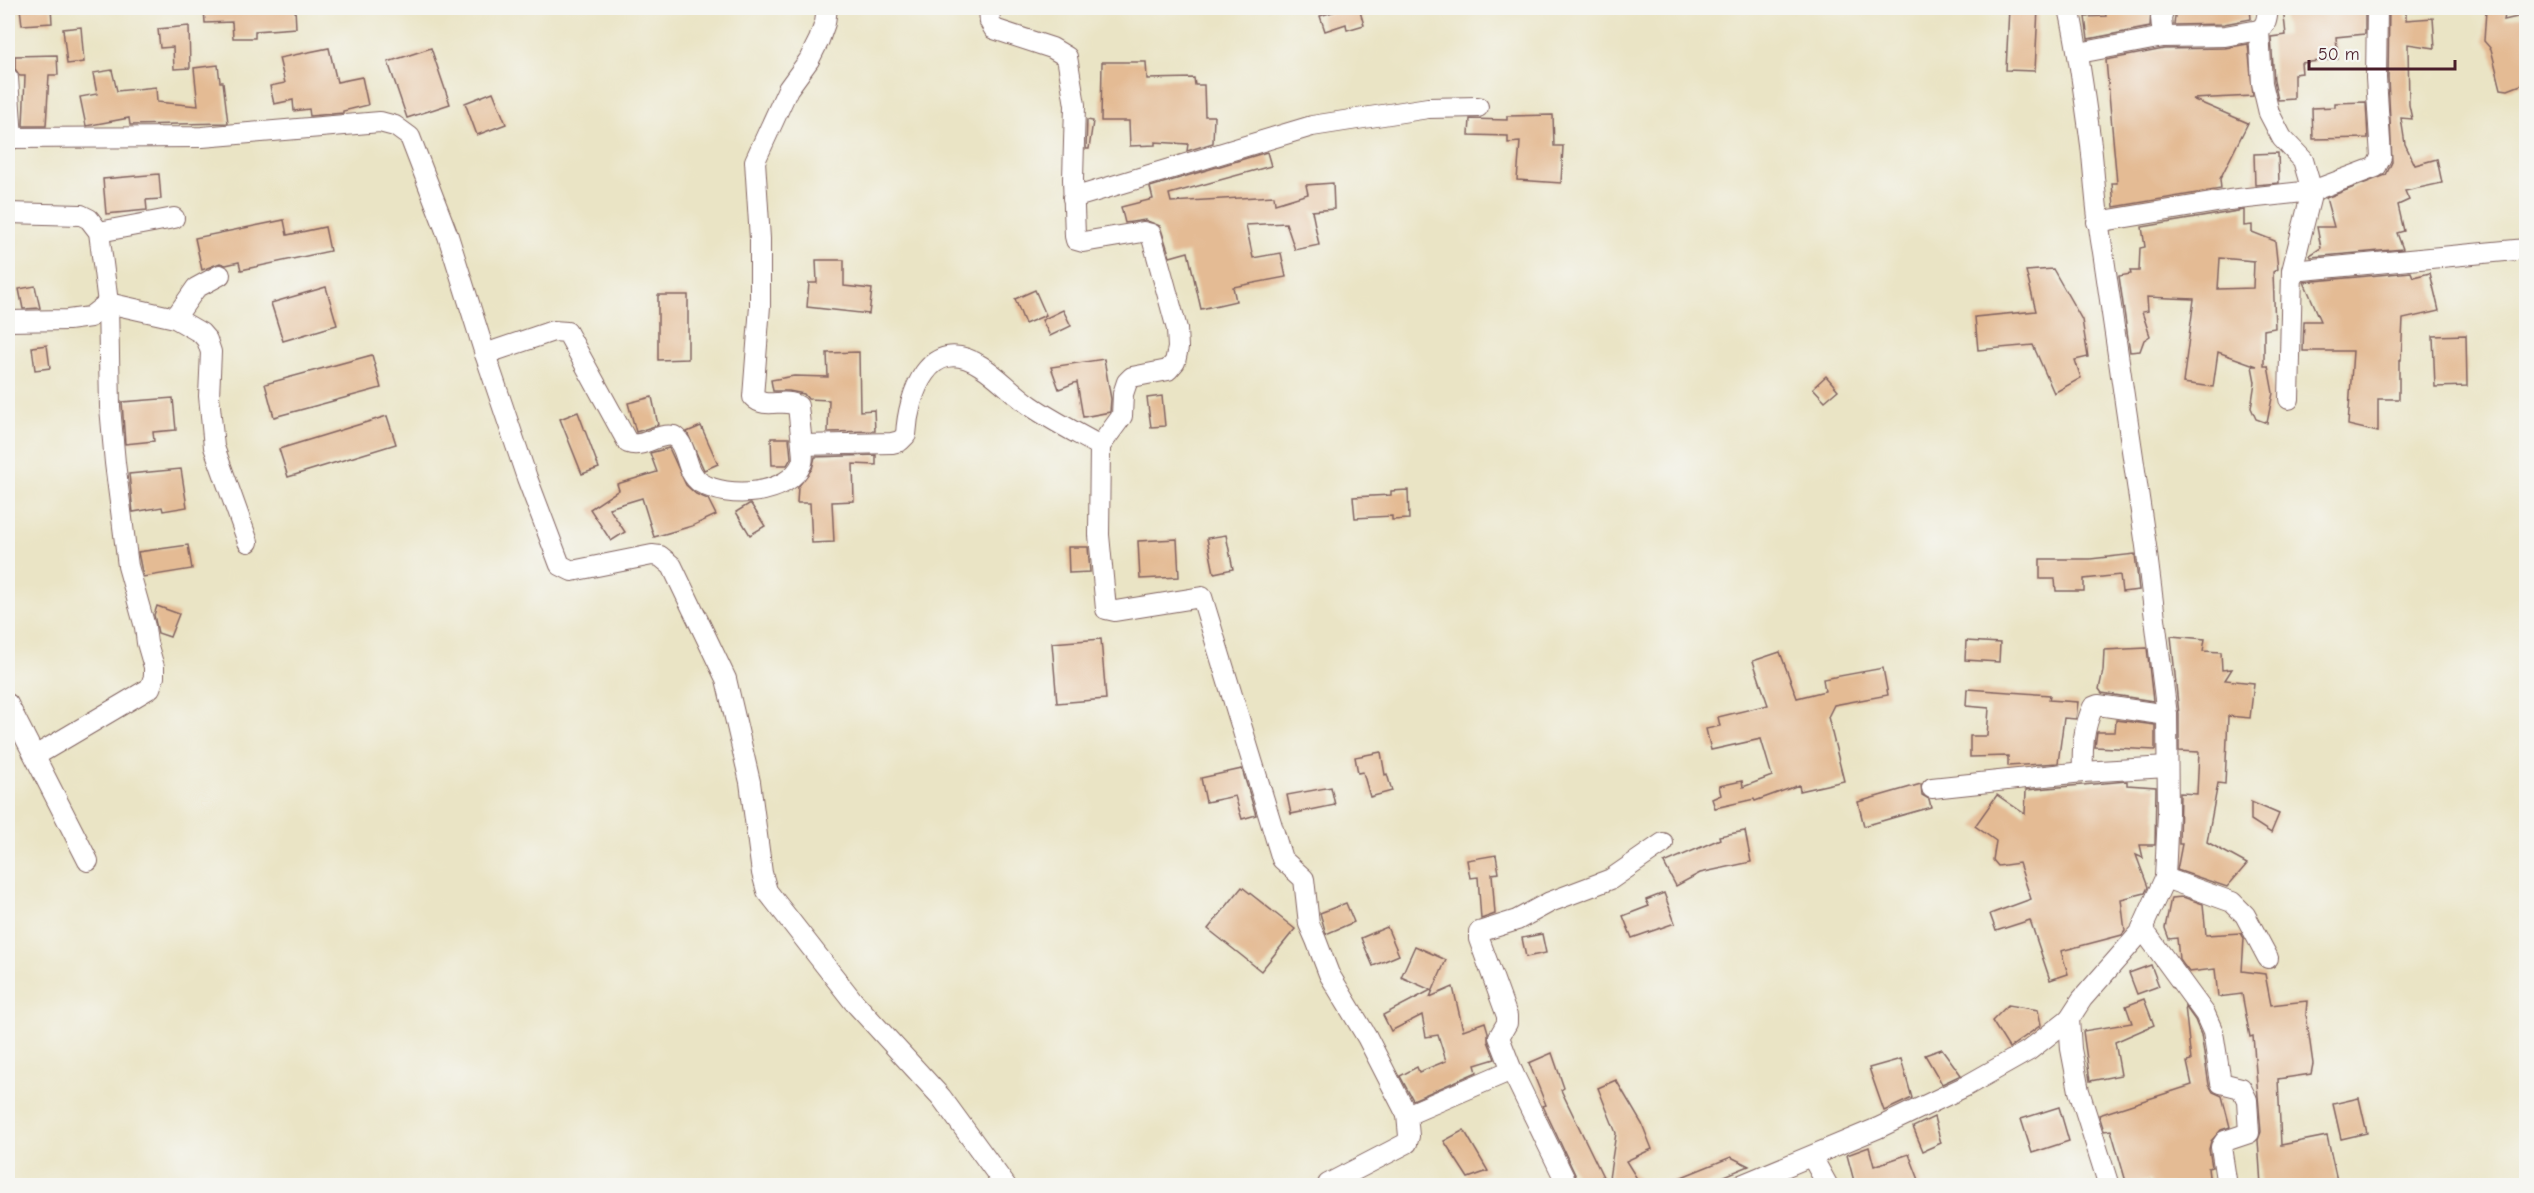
<svg xmlns="http://www.w3.org/2000/svg" width="2534" height="1193" font-family="'Comic Neue',sans-serif">
<style>
.building{fill:#e4bb94;fill-rule:evenodd}
.lines{fill:none;stroke-linecap:round;stroke-linejoin:round}
.street-casing{stroke:#826461;stroke-width:22}
.street{stroke:#fff;stroke-width:20}
</style>
<rect width="100%" height="100%" fill="#f6f6f2"/>
<filter id="ink" filterUnits="userSpaceOnUse"><feTurbulence type="fractalNoise" baseFrequency=".0167" numOctaves="2"/><feDisplacementMap in="SourceGraphic" scale="12" xChannelSelector="R" yChannelSelector="G"/><feConvolveMatrix kernelMatrix="1 2 1 2 8 2 1 2 1" color-interpolation-filters="sRGB"/></filter>
<filter id="wash" filterUnits="userSpaceOnUse"><feTurbulence type="fractalNoise" baseFrequency=".008" numOctaves="4" result="noise"/><feDisplacementMap in="SourceGraphic" scale="24" xChannelSelector="R" yChannelSelector="G"/><feGaussianBlur stdDeviation="1.35" result="paint"/><feColorMatrix in="noise" values="0 0 0 0 0 0 0 0 0 0 0 0 0 0 0 0 0 1.4 0 .05"/><feComposite in="paint" operator="in"/></filter>
<g filter="url(#wash)">
<rect width="100%" height="100%" fill="#eae4c5"/>
<g id="blocks">
<!-- building -->
<g class="building">
<polygon points="20,8 51,8 52,23 22,25"/>
<polygon points="204,8 295,8 296,28 255,31 255,38 233,38 232,22 205,23"/>
<polygon points="1345,8 1359,8 1364,25 1347,30 1346,24 1325,31 1320,16"/>
<polygon points="2009,8 2038,8 2035,71 2006,70"/>
<polygon points="2105,8 2124,8 2125,12 2151,9 2150,27 2088,39 2085,17 2106,16"/>
<polygon points="2176,8 2250,8 2251,19 2224,24 2174,25"/>
<polygon points="2283,8 2365,8 2365,34 2336,37 2338,59 2301,63 2302,73 2294,74 2294,99 2278,100 2274,81 2271,37 2286,35"/>
<polygon points="2389,8 2406,8 2406,20 2433,18 2435,48 2408,44 2409,105 2412,119 2401,118 2405,144 2415,165 2437,159 2442,183 2405,191 2409,200 2398,205 2404,231 2397,233 2403,249 2311,257 2310,255 2321,248 2317,227 2334,227 2326,198 2386,175 2392,162 2388,78"/>
<polygon points="2506,9 2504,20 2526,15 2526,83 2508,90 2501,89 2491,49 2484,41 2486,10"/>
<polygon points="189,26 190,68 174,69 173,47 160,48 158,29"/>
<polygon points="81,27 84,62 67,64 63,29"/>
<polygon points="2248,44 2253,96 2192,99 2248,123 2220,179 2221,189 2114,207 2112,183 2117,183 2106,60 2164,49 2225,48"/>
<polygon points="329,48 337,82 362,77 368,105 343,111 343,113 310,116 309,109 294,111 293,100 274,104 270,86 285,83 279,58"/>
<polygon points="431,48 450,104 407,118 388,62"/>
<polygon points="57,55 58,75 49,75 46,126 23,126 25,76 20,76 15,69 15,56"/>
<polygon points="1102,62 1146,62 1147,79 1194,78 1195,85 1204,85 1205,116 1214,116 1213,143 1187,151 1188,144 1155,142 1155,145 1130,146 1129,121 1101,121"/>
<polygon points="218,65 220,82 223,82 228,123 130,125 129,118 86,126 80,97 97,94 93,73 112,70 117,91 156,87 157,102 198,106 194,68"/>
<polygon points="493,92 506,124 477,135 465,103"/>
<polygon points="2366,102 2368,138 2313,139 2312,108 2335,107 2335,103"/>
<polygon points="1553,115 1554,146 1563,146 1561,183 1517,180 1520,142 1508,143 1508,136 1469,135 1470,119 1507,120 1507,116"/>
<polygon points="1087,120 1093,121 1089,149 1086,149"/>
<polygon points="1267,152 1271,166 1169,194 1171,202 1274,196 1275,204 1308,194 1306,185 1333,183 1334,209 1312,211 1319,245 1295,250 1286,223 1246,225 1253,258 1281,253 1286,277 1233,287 1236,301 1201,309 1188,252 1170,257 1160,226 1145,220 1125,223 1121,207 1153,199 1150,187"/>
<polygon points="2278,153 2279,183 2255,185 2254,154"/>
<polygon points="159,174 161,199 146,200 147,210 106,214 103,179"/>
<path d="M2244 210V226L2252 225V232L2275 241 2278 269 2273 272 2275 328 2264 330V366H2268L2273 393 2267 423 2256 419 2251 408 2255 382 2252 366H2257L2218 352 2213 387 2183 383 2194 299 2147 297 2148 311 2142 312 2150 336 2144 340 2140 351 2130 352 2119 276 2131 274 2130 271H2139L2140 248 2145 247 2142 227ZM2220 258 2254 261 2253 288 2218 289Z"/>
<polygon points="284,220 287,235 325,227 330,251 241,270 239,262 226,265 220,263 202,270 195,238"/>
<polygon points="816,260 844,260 844,286 872,289 869,314 807,307 809,283 817,283"/>
<polygon points="2053,269 2082,320 2088,357 2075,360 2081,378 2054,393 2033,345 1978,350 1975,317 2036,311 2026,271"/>
<polygon points="2411,272 2413,277 2430,273 2439,311 2403,319 2401,360 2399,360 2399,399 2378,399 2378,432 2348,425 2353,351 2303,351 2304,321 2321,321 2304,282"/>
<polygon points="35,286 40,308 23,309 19,289"/>
<polygon points="326,287 337,325 283,341 271,303"/>
<polygon points="1035,290 1046,315 1025,324 1015,299"/>
<polygon points="658,295 688,295 688,359 658,360"/>
<polygon points="1063,310 1071,326 1050,336 1042,320"/>
<polygon points="2466,335 2467,386 2435,387 2433,336"/>
<polygon points="47,345 50,368 35,370 32,347"/>
<polygon points="859,352 860,411 874,410 875,431 828,432 829,400 808,399 804,394 789,391 773,391 771,380 794,376 828,377 827,353"/>
<polygon points="372,355 381,388 274,417 265,384"/>
<polygon points="1104,359 1111,399 1110,412 1083,417 1077,382 1059,389 1051,367"/>
<polygon points="1826,376 1838,390 1825,401 1813,388"/>
<polygon points="1162,396 1165,426 1151,427 1147,398"/>
<polygon points="652,397 658,425 636,432 628,403"/>
<polygon points="173,398 176,430 153,432 154,441 125,444 122,402"/>
<polygon points="578,412 599,468 582,474 560,419"/>
<polygon points="387,416 396,444 288,477 279,449"/>
<polygon points="701,426 718,464 704,470 687,432"/>
<polygon points="771,438 789,438 791,458 787,465 772,465"/>
<polygon points="669,448 686,485 696,494 708,499 716,515 692,526 654,537 642,498 609,508 625,532 611,541 590,509 619,490 617,484 657,472 650,453"/>
<polygon points="876,455 876,465 853,464 854,501 832,502 834,542 812,543 810,503 797,503 798,487 812,469 815,457"/>
<polygon points="181,469 187,507 163,511 162,507 133,512 129,474"/>
<polygon points="1408,490 1409,519 1392,520 1392,516 1355,518 1353,497 1391,495 1391,491"/>
<polygon points="749,504 751,504 765,526 750,535 736,512"/>
<polygon points="1226,535 1233,569 1214,573 1207,538"/>
<polygon points="1177,539 1179,577 1140,579 1138,541"/>
<polygon points="188,545 192,569 143,577 138,552"/>
<polygon points="1068,547 1088,547 1090,572 1069,573"/>
<polygon points="2135,554 2139,590 2122,592 2120,575 2084,579 2084,591 2056,591 2055,579 2040,579 2040,559 2090,559"/>
<polygon points="157,606 179,614 170,637 158,633 154,615"/>
<polygon points="2171,636 2205,639 2203,651 2221,652 2222,670 2232,669 2225,680 2254,683 2250,718 2228,716 2225,784 2218,783 2207,842 2247,864 2227,887 2177,870 2182,844 2179,844 2180,793 2197,794 2199,752 2179,751 2179,714"/>
<polygon points="1101,639 1106,699 1057,703 1052,643"/>
<polygon points="1966,641 2000,643 1999,662 1965,660"/>
<polygon points="2147,648 2153,701 2102,693 2099,689 2103,671 2104,650"/>
<polygon points="1780,652 1797,698 1825,691 1823,679 1883,668 1888,695 1834,705 1828,717 1844,781 1800,791 1799,785 1755,801 1754,799 1715,808 1712,799 1721,795 1719,786 1742,781 1743,787 1772,776 1761,739 1711,750 1706,729 1720,726 1718,717 1768,705 1753,661"/>
<polygon points="1967,689 2050,695 2049,700 2078,702 2076,719 2064,718 2058,763 2008,766 2008,756 1970,757 1970,736 1987,736 1989,708 1966,706"/>
<polygon points="2116,720 2155,725 2155,750 2095,747 2097,732 2115,732"/>
<polygon points="1381,752 1385,775 1387,774 1392,791 1370,797 1363,772 1358,773 1355,757"/>
<polygon points="1242,769 1256,815 1242,819 1235,796 1206,802 1201,778"/>
<polygon points="2127,781 2127,785 2156,787 2155,845 2140,845 2143,858 2136,855 2148,887 2145,893 2121,899 2125,931 2122,935 2061,951 2068,974 2050,980 2030,920 1996,931 1990,914 2031,899 2019,863 1998,866 1993,860 1996,841 1975,826 1997,795 2025,814 2026,790"/>
<polygon points="1921,784 1922,795 1929,799 1931,807 1864,826 1858,802"/>
<polygon points="1331,787 1335,805 1291,814 1287,795"/>
<polygon points="2251,802 2279,814 2271,833 2251,820"/>
<polygon points="1745,831 1751,862 1700,873 1676,886 1664,863 1720,839 1719,836"/>
<polygon points="1496,855 1499,873 1492,874 1495,914 1481,919 1478,877 1470,878 1467,860"/>
<polygon points="1242,887 1295,929 1261,971 1208,929"/>
<polygon points="1664,893 1675,923 1632,938 1623,916 1649,906 1646,900"/>
<polygon points="2183,897 2203,904 2206,935 2241,933 2244,938 2242,971 2265,974 2271,1005 2307,1001 2306,1014 2313,1064 2311,1074 2278,1079 2281,1145 2327,1136 2338,1185 2261,1185 2258,1140 2261,1132 2253,1036 2250,1037 2242,994 2218,997 2215,969 2189,972 2179,959 2177,938 2169,939 2165,928 2171,898"/>
<polygon points="1346,903 1354,922 1326,934 1320,913"/>
<polygon points="1387,927 1399,955 1373,966 1361,938"/>
<polygon points="1542,934 1546,953 1526,957 1522,938"/>
<polygon points="1415,946 1446,960 1430,997 1453,987 1463,1030 1485,1022 1488,1032 1488,1041 1495,1059 1475,1065 1477,1072 1413,1100 1400,1076 1417,1067 1419,1072 1446,1061 1438,1035 1426,1037 1422,1015 1391,1031 1383,1015 1431,990 1401,977"/>
<polygon points="2151,965 2159,986 2137,994 2129,973"/>
<polygon points="2144,999 2154,1025 2115,1042 2121,1075 2090,1081 2083,1031 2132,1023 2126,1006"/>
<polygon points="2008,1005 2038,1010 2041,1025 2009,1048 1992,1021"/>
<polygon points="2185,1006 2195,1020 2201,1035 2209,1085 2213,1092 2222,1096 2230,1127 2221,1130 2211,1141 2209,1149 2212,1167 2208,1168 2210,1185 2152,1185 2150,1180 2127,1185 2111,1130 2104,1131 2099,1115 2192,1085 2187,1062 2191,1061"/>
<polygon points="1942,1049 1961,1075 1942,1084 1925,1055"/>
<polygon points="1552,1053 1564,1088 1561,1090 1607,1185 1580,1185 1543,1106 1546,1105 1529,1063"/>
<polygon points="1901,1059 1912,1098 1884,1111 1869,1068"/>
<polygon points="1616,1080 1642,1124 1652,1149 1626,1161 1641,1185 1608,1185 1616,1133 1598,1088"/>
<polygon points="2359,1098 2367,1133 2341,1139 2333,1104"/>
<polygon points="2059,1107 2069,1141 2032,1153 2021,1119"/>
<polygon points="1934,1117 1941,1143 1923,1151 1913,1127"/>
<polygon points="1464,1130 1488,1171 1468,1178 1444,1141"/>
<polygon points="1869,1147 1874,1166 1909,1154 1921,1185 1855,1185 1847,1155"/>
<polygon points="1731,1157 1749,1166 1703,1185 1662,1185"/>
</g>
</g>
</g>
<g filter="url(#ink)">
<use href="#blocks" fill-opacity="0" stroke="#826461" stroke-width="1.5"/>
<g class="lines">
<defs>
<g id="street">
<path d="M827 8 825 23 819 40 809 60 788 89 755 161 760 239V306L753 397C765 410 784 397 798 406L802 445 892 443 900 441 906 435C908 395 929 332 981 366 999 377 1013 394 1031 406 1053 421 1077 433 1100 446L1099 535 1106 609 1115 611 1202 597 1282 859 1304 879 1309 924 1316 940 1329 974 1367 1037 1407 1115 1409 1136 1407 1143 1328 1184"/>
<polyline points="989,8 990,22 994,29 1052,48 1067,57 1075,105 1073,179 1075,236 1076,240 1083,242 1143,232 1151,234 1177,329 1178,348 1175,362 1168,370 1132,377 1127,382 1123,394 1122,416 1100,446"/>
<path d="M2069 8C2079 53 2085 99 2091 145 2095 181 2096 216 2103 252L2146 546 2167 715 2168 812 2165 878 2140 933 2082 999 2069 1019 2071 1049 2079 1091 2109 1186"/>
<path d="M2259 30C2267 25 2267 17 2268 8"/>
<polyline points="2163,37 2161,18 2164,8"/>
<polyline points="2079,53 2163,37 2225,36 2259,30 2262,83 2269,113 2282,138 2303,160 2312,191 2292,271 2289,399"/>
<polyline points="8,78 12,139"/>
<polyline points="8,138 202,137 380,122 395,126 410,137 448,236 485,354 527,478 560,565 572,571 652,555 660,556 672,566 726,679 750,782 762,873 767,891 853,1001 941,1097 1006,1186"/>
<polyline points="1073,198 1312,126 1428,108 1478,107"/>
<polyline points="8,213 81,215 89,219 99,232 108,303 110,407 115,463 128,566 145,627 147,643 154,667 154,677 150,688 35,756"/>
<polyline points="2097,222 2229,200 2312,191 2376,167 2381,157 2376,78 2377,8"/>
<polyline points="99,232 174,218"/>
<polyline points="2292,271 2526,249"/>
<polyline points="175,318 196,288 220,275"/>
<polyline points="8,321 68,320 90,317 108,303 175,318 201,333 207,340 211,352 209,396 214,447 248,542"/>
<path d="M485 354 553 331 567 332 628 443C644 449 657 432 674 436 689 447 684 472 701 483 727 499 789 496 802 463 804 457 802 451 802 445"/>
<polyline points="8,704 88,861"/>
<path d="M2083 772C2082 748 2083 729 2093 707L2098 705 2167 715"/>
<polyline points="1932,788 2083,772 2167,767"/>
<polyline points="2165,878 2232,902 2245,915 2268,958"/>
<polyline points="2142,928 2205,1014 2213,1032 2221,1083 2241,1088 2247,1100 2249,1133 2225,1141 2221,1147 2227,1186"/>
<polyline points="1513,1073 1499,1037 1507,1023 1507,1016 1479,939 1479,932 1517,920 1550,902 1611,879 1663,843"/>
<polyline points="1407,1115 1507,1072 1513,1073 1568,1186"/>
<polyline points="1812,1157 1828,1186"/>
<polyline points="1739,1186 1878,1128 1966,1086 2028,1051 2069,1019"/>
</g>
</defs>
<!-- street casing -->
<use href="#street" class="street-casing"/>
<!-- street -->
<use href="#street" class="street"/>
</g>
</g>
<!-- margin -->
<rect width="2534" height="1193" fill="none" stroke="#f6f6f2" stroke-width="30"/>
<!-- scale -->
<path d="M2309 60v9h146v-9" fill="none" stroke="#4a1f2b" stroke-width="3"/>
<text x="2318" y="60" font-size="18" fill="#4a1f2b" stroke="#f6f6f2" stroke-width="4.5" paint-order="stroke">50 m</text>
</svg>
